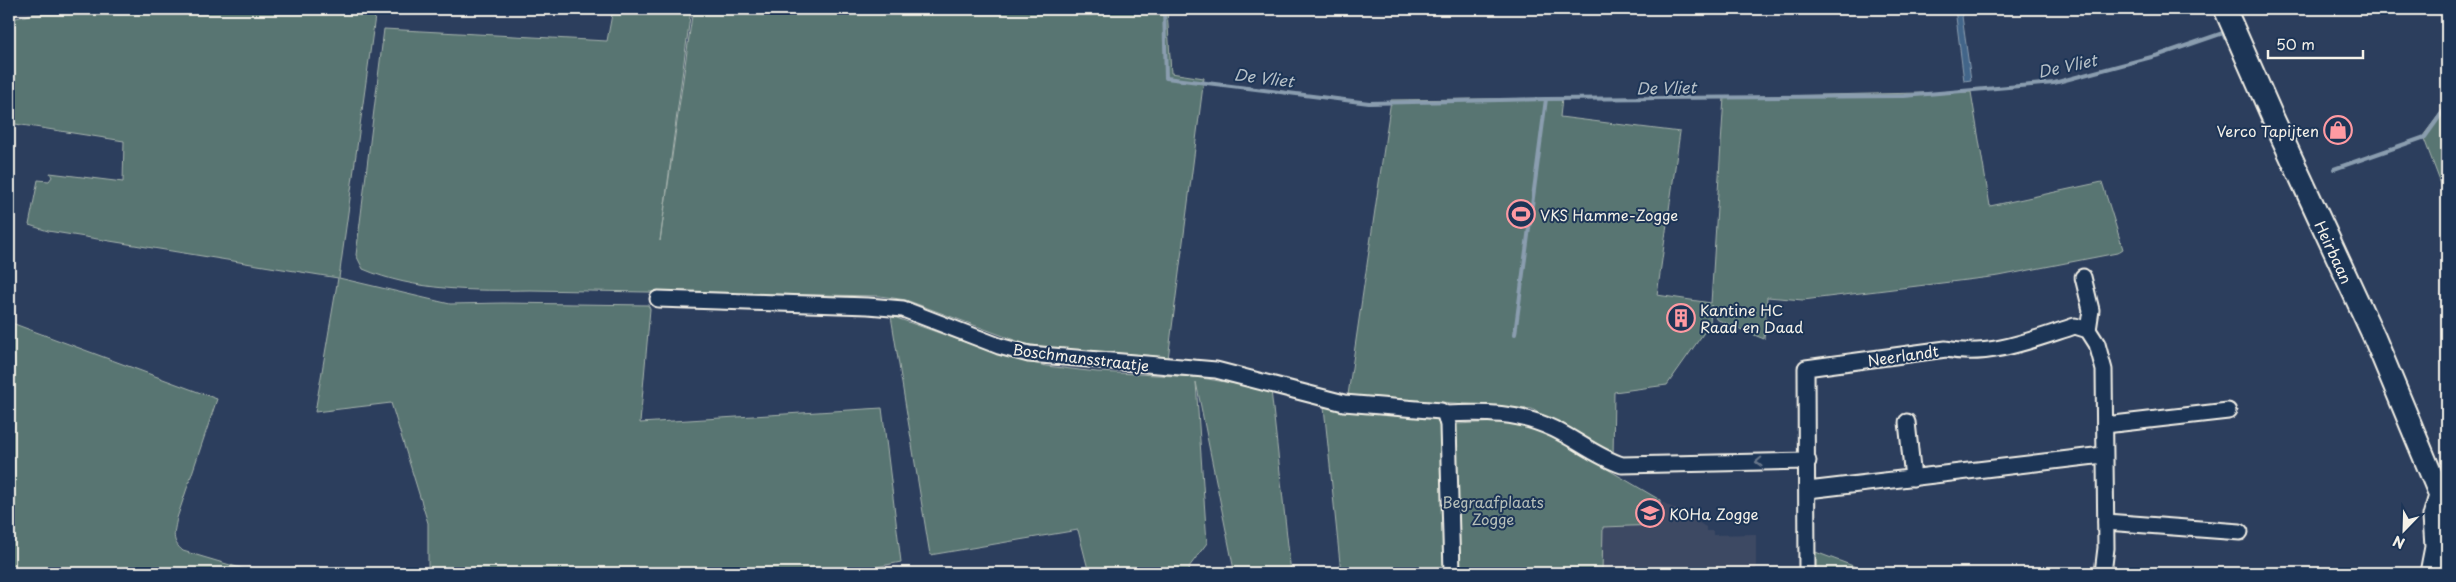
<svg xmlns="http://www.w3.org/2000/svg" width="2456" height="582" font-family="'Playpen Sans',sans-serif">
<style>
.built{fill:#3e4964}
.green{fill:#587572;stroke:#a6b3ad}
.water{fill:#436589;stroke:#8a9daf}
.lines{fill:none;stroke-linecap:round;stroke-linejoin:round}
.stream{stroke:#8a9daf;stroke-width:4}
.minor-casing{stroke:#f4f1e8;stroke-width:19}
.secondary-casing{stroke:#f4f1e8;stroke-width:25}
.minor{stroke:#1d3557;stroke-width:15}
.secondary{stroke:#1d3557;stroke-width:21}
.oneway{stroke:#68778a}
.labels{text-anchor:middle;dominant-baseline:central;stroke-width:4;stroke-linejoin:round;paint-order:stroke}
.poi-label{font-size:15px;fill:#f4f1e8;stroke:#1d3557;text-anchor:start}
.street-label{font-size:15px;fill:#f4f1e8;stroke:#1d3557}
.park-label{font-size:15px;fill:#b6bfb9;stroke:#1d3557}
.water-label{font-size:16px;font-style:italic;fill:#b6c0c7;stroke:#1d3557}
</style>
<rect width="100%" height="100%" fill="#2c3e5d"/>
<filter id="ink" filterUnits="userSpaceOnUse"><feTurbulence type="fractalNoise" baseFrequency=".02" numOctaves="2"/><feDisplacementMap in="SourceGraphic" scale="10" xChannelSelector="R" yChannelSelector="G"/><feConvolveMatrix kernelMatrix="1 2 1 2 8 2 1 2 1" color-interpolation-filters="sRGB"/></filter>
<g filter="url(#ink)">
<!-- built -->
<polygon class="built" points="1621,478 1706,527 1706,531 1713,531 1713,535 1756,534 1756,573 1600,573 1602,527"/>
<!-- green -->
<g class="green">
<polygon points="102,9 376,9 339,278 450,304 503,303 648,305 650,309 640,423 882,408 901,562 847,573 428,573 428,523 391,403 315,412 338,278 48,231 29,225 38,180 49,181 52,177 50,173 123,182 124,141 9,123 9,85 13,85 12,19 33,14 102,13"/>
<path d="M613 9H691L660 241 693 9H1167L1171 73 1204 78 1168 359 1092 353 1025 344 906 300 880 296 530 290C476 291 414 291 363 269L356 255 384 29 607 41Z"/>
<polygon points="1971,92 1990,206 2102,182 2123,249 2117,253 1999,276 1803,300 1767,297 1764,339 1716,319 1711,305 1710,324 1667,385 1614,392 1613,458 1532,409 1348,395 1391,100 1562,98 1560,117 1680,132 1657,295 1711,303 1724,97"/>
<polygon points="2447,104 2447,200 2423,136"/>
<polygon points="891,316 1013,359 1046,366 1097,372 1196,377 1271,390 1291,573 1233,573 1234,570 1196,382 1207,543 1189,567 1190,573 1089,573 1078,530 930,555"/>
<path d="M9 322 217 399 177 518C174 533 171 541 183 551L257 573H9Z"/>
<polygon points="1324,407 1439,417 1444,427 1448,573 1341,573"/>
<polygon points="1525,421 1660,500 1658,525 1603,527 1602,573 1458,573 1456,424"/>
<polygon points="1802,547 1872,573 1803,573"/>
</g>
<!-- water -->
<polygon class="water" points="1955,9 1961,9 1971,80 1964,81"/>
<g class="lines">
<!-- stream -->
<g class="stream">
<polyline points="1164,9 1166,78 1369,103 1546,99 1904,96 2054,83 2159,55 2223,33 2225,38"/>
<polyline points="2334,169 2425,137 2447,106"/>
<polyline points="1515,334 1546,99"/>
</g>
<defs>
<g id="minor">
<polyline points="2083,277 2091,310 2088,330"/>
<polyline points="658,299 868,306 903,309 999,346 1029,354 1216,370 1344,403 1441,411 1445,414"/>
<path d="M1445 414C1484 412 1519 412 1554 429 1577 440 1597 457 1622 465L1808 461"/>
<polyline points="1445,414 1448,425 1452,573"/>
<polyline points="1907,422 1913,478"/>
<polyline points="2105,425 2228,411"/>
<polyline points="1808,490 2103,455"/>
<polyline points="2106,522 2240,532"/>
<path d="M1807 573 1806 368 1946 349C1989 358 2034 339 2075 326L2088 330 2097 344 2104 370 2106 548 2103 573"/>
</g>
<g id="secondary">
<polyline points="2225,9 2272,116 2375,339 2447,512"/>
<polyline points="2431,573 2436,547 2434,516 2440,496"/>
</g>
</defs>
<!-- minor casing -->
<use href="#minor" class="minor-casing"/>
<!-- secondary casing -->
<use href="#secondary" class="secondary-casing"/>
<!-- minor -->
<use href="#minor" class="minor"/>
<!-- secondary -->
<use href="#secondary" class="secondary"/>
</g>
<!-- one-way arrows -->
<defs><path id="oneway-chevron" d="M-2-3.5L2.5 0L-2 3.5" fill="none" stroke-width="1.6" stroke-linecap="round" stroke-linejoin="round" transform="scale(1.25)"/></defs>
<use class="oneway" href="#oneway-chevron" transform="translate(1759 462) rotate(178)"/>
</g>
<!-- icons -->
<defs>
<symbol id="shop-ring" viewBox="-11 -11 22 22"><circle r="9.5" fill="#1d3557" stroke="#ff9aa2" stroke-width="1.5"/><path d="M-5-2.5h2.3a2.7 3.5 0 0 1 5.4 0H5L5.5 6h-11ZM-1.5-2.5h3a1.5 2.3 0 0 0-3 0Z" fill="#ff9aa2"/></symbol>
<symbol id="stadium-ring" viewBox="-11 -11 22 22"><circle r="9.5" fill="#1d3557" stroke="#ff9aa2" stroke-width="1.5"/><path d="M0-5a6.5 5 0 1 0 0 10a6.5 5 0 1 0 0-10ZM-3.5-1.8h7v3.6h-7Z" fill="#ff9aa2"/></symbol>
<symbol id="building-ring" viewBox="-11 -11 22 22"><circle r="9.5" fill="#1d3557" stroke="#ff9aa2" stroke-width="1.5"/><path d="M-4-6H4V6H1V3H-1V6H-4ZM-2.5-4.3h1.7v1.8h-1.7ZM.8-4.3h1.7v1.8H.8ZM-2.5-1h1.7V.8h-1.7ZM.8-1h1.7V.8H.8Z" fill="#ff9aa2"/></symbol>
<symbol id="school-ring" viewBox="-11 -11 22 22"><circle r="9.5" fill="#1d3557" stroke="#ff9aa2" stroke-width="1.5"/><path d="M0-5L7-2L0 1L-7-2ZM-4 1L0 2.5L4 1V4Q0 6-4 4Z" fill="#ff9aa2"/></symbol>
</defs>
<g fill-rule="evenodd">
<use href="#shop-ring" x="2322" y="114" width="32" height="32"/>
<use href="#stadium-ring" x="1505" y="198" width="32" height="32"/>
<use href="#building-ring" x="1665" y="302" width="32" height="32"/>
<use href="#school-ring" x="1634" y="497" width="32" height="32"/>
</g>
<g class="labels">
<!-- poi labels -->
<g class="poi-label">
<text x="2319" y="130" text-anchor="end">Verco Tapijten</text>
<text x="1540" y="214">VKS Hamme-Zogge</text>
<text x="1700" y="309">Kantine HC<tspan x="1700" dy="17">Raad en Daad</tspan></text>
<text x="1669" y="513">KOHa Zogge</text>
</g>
<!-- street labels -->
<g class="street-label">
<text transform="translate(2334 252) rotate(65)">Heirbaan</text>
<text transform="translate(1903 355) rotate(-8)">Neerlandt</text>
<text transform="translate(1081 357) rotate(7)">Boschmansstraatje</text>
</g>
<!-- park labels -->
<g class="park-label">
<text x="1493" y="501">Begraafplaats<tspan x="1493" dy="17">Zogge</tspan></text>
</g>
<!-- water labels -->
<g class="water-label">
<text transform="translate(2067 65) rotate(-12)">De Vliet</text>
<text transform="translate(1264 77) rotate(7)">De Vliet</text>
<text transform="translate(1666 87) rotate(-1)">De Vliet</text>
</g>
</g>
<!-- margin -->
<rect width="2456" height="582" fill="none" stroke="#1d3557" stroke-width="30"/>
<rect x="15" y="15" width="2426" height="552" fill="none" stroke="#f4f1e8" stroke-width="2" filter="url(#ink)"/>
<!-- north arrow -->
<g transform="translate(2404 530) rotate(203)" stroke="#1d3557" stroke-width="4" paint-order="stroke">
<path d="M0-4L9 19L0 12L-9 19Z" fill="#f4f1e8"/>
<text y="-8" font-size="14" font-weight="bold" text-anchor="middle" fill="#f4f1e8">N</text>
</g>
<!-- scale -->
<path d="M2268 50v8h95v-8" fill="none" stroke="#f4f1e8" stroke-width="2.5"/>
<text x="2276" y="50" font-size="15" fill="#f4f1e8" stroke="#1d3557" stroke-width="4" paint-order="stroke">50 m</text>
</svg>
